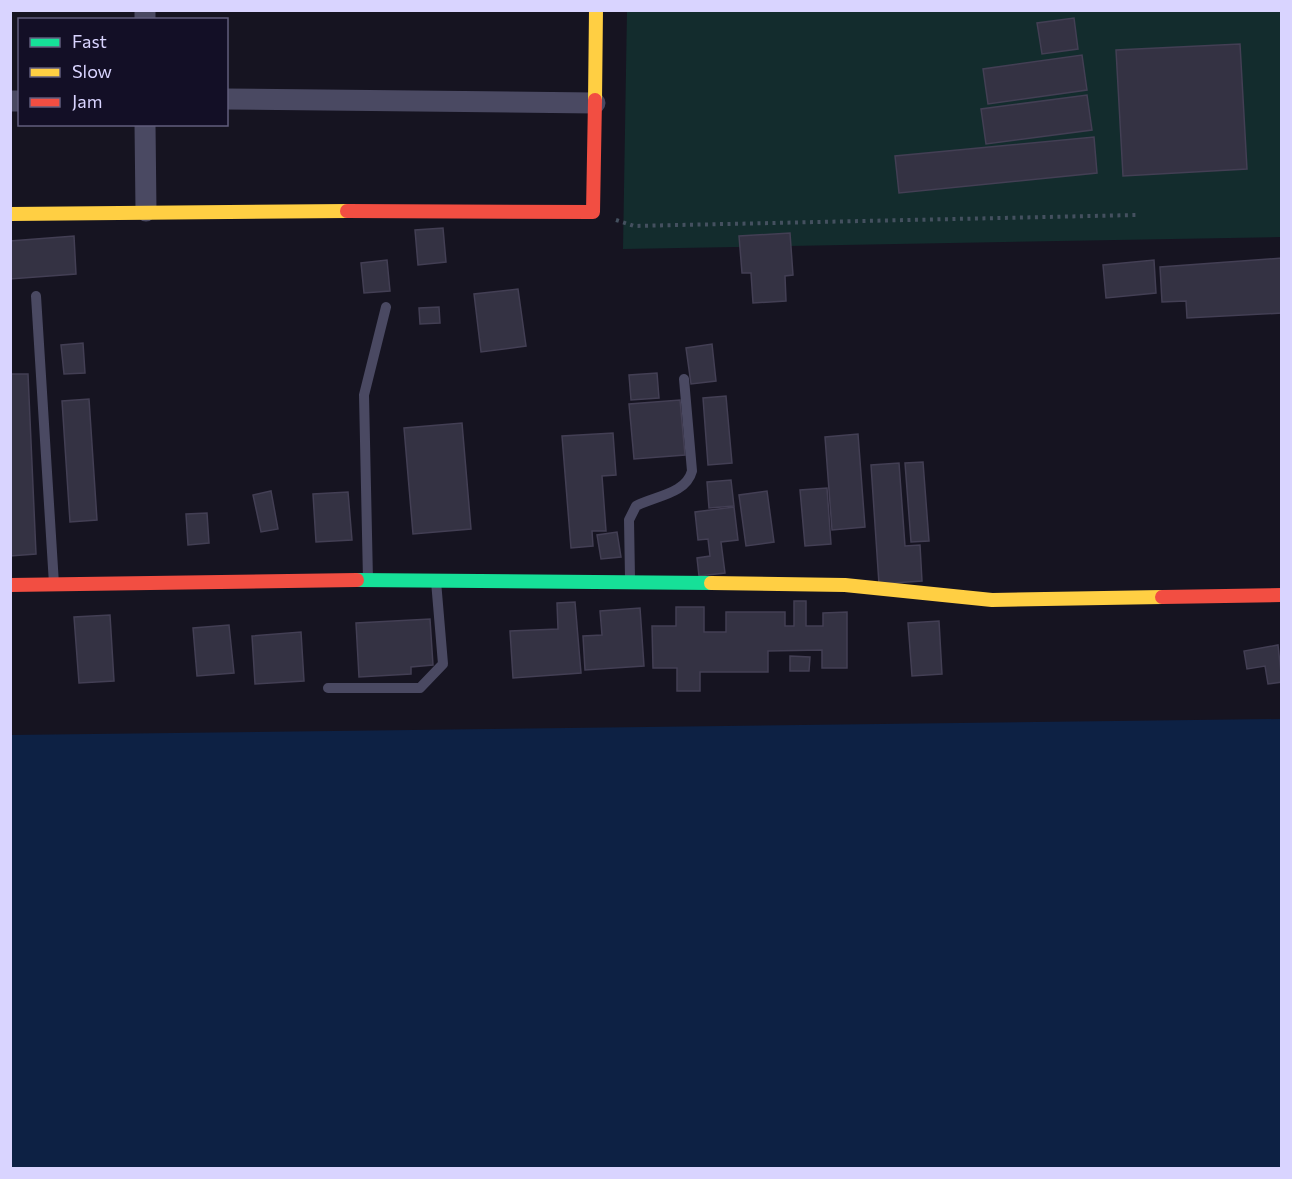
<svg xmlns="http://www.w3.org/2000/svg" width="1292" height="1179" font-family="Commissioner,sans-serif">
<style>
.green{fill:#132c2d}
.water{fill:#0d2144}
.building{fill:#343243;stroke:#433f54;stroke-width:1.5}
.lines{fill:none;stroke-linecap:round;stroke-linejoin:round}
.path{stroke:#44505f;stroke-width:4;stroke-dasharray:3 4.5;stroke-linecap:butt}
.lane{stroke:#4a4962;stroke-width:10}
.street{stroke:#4a4962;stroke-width:21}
.fast{stroke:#16e098;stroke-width:14}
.slow{stroke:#ffcf43;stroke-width:14}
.jam{stroke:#f24e42;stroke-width:14}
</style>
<rect width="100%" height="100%" fill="#161421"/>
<!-- green -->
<polygon class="green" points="627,11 1281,11 1281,237 623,249"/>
<!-- water -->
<polygon class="water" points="1281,719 1281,1168 11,1168 11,735"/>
<!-- building -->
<g class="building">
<polygon points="1074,18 1078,49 1042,54 1037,23"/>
<polygon points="1240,44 1247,169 1123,176 1116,50"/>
<polygon points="1082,55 1087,90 988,104 983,69"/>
<polygon points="1087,95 1092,130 986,144 981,109"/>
<polygon points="1094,137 1097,173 899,193 895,156"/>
<polygon points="443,228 446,262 418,265 415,230"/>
<polygon points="790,233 793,275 785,276 786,301 753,303 751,273 742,273 739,236"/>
<polygon points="74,236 76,274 10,279 10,241"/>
<polygon points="1282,258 1282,313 1187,318 1186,301 1162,302 1160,267"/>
<polygon points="387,260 390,291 364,293 361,263"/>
<polygon points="1154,260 1156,293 1106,298 1103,265"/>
<polygon points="518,289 526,346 481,352 474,294"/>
<polygon points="439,307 440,323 420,324 419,308"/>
<polygon points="83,343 85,373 64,374 61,345"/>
<polygon points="712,344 716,381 691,384 686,348"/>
<polygon points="657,373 659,398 631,400 629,375"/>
<polygon points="10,374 28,374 36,554 10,556"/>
<polygon points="726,396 732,463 708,465 703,398"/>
<polygon points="89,399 97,520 70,522 62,401"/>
<polygon points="680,400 685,455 634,459 629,404"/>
<polygon points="462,423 471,529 413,534 404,428"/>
<polygon points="613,433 616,475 602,476 606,531 592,531 593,546 571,548 562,436"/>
<polygon points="858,434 865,527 832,530 825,437"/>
<polygon points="923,462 929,541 911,542 905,463"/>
<polygon points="899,463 905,546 920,545 922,581 879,584 871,465"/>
<polygon points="731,480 734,506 709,508 707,482"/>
<polygon points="827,488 831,544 805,546 800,490"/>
<polygon points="271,491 278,529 261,532 253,495"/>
<polygon points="767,491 774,542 746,546 739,495"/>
<polygon points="348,492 352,540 316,542 313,494"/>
<polygon points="734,507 738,540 721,542 725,573 699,576 697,558 710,556 708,539 698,540 695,512"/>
<polygon points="207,513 209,543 188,545 186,514"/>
<polygon points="617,532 621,557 601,559 597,535"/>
<polygon points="794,601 806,601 806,626 823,626 823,613 847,612 847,668 822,668 822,650 768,651 768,672 700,672 700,691 677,691 677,668 653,668 652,626 676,626 676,607 704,607 704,632 726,632 726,612 785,612 785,626 794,626"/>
<polygon points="575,602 581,673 513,678 510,631 558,629 557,603"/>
<polygon points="640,608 644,666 585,670 583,636 602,635 600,611"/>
<polygon points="110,615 114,681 79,683 74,617"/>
<polygon points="430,619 433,665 411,667 411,674 359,677 356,623"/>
<polygon points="939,621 942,674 912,676 908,623"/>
<polygon points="229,625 234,673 197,676 193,628"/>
<polygon points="301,632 304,681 255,684 252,636"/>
<polygon points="1278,645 1282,682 1268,684 1265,666 1247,669 1244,651"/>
<polygon points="790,656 810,657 809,671 790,671"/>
</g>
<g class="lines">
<!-- path -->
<polyline class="path" points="616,220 634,226 1137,215"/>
<!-- lane -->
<g class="lane">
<polyline points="36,296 54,584"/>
<path d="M630 578 629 520 636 506C655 496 686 494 692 471L684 379"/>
<polyline points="368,580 364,395 386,307"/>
<polyline points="328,688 420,688 443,664 436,581"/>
</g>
<!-- street -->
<g class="street">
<polyline points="145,10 145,20"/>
<polyline points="226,99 595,103"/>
<polyline points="10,101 20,101"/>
<polyline points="145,124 146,211"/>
</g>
<!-- fast -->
<polyline class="fast" points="357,580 711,583"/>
<!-- slow -->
<g class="slow">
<polyline points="595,100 596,10"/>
<polyline points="10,214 347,211"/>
<polyline points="711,583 845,585 992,600 1162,597"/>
</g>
<!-- jam -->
<g class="jam">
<polyline points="347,211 593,212 595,100"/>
<polyline points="10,585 357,580"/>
<polyline points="1162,597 1282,595"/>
</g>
</g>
<!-- border -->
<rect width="1292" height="1179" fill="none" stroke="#d9d4ff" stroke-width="24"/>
<!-- legend -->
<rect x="18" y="18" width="210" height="108" fill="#130f26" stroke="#625e7d" stroke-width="1.5"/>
<rect x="30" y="38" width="30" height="9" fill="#16e098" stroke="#625e7d" stroke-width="1.5"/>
<text x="72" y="48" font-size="18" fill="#d9d4ff">Fast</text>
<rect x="30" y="68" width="30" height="9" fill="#ffcf43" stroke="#625e7d" stroke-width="1.5"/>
<text x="72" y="78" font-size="18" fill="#d9d4ff">Slow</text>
<rect x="30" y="98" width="30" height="9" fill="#f24e42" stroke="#625e7d" stroke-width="1.5"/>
<text x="72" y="108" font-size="18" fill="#d9d4ff">Jam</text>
</svg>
